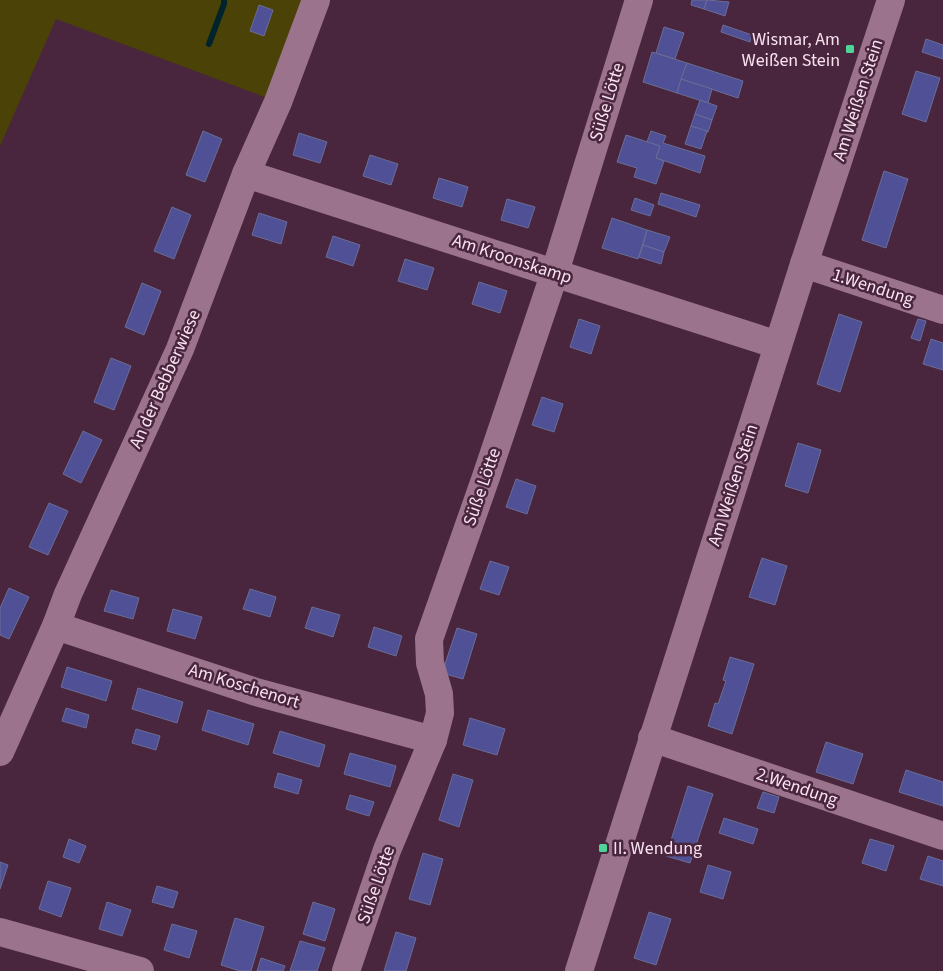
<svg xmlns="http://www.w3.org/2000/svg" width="943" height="971" font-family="'Source Sans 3',sans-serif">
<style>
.green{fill:#4b4208}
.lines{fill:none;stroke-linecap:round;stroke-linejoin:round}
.stream{stroke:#00232c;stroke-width:6}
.building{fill:#4f5095;stroke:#6a6d96}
.minor{stroke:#9c738d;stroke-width:28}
.poi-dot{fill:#50d398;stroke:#49263e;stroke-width:2}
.labels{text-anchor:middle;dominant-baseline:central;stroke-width:5;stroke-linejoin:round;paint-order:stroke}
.poi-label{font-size:18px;fill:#f9e2f0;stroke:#49263e;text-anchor:end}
.street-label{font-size:18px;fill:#f9e2f0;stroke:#49263e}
</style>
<rect width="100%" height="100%" fill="#49263e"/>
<!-- green -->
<polygon class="green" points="0,0 316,0 278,102 56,19 0,146"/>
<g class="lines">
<!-- stream -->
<polyline class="stream" points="209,44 224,4 224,0"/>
</g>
<!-- building -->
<g class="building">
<polygon points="692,0 707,0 704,9 691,5"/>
<polygon points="707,0 729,2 725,16 704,9"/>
<polygon points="259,5 273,10 264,36 250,31"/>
<polygon points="723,25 752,35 750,42 721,32"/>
<polygon points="664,27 684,33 675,59 656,53"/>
<polygon points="926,39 943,45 943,59 922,52"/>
<polygon points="652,52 687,63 677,93 643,82"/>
<polygon points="687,63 743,81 738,98 681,79"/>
<polygon points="916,71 940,78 926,122 902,114"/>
<polygon points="681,79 712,89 708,103 677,93"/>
<polygon points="700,100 717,106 712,120 695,114"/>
<polygon points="695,114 712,120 708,132 691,126"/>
<polygon points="691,126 707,131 701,149 685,144"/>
<polygon points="203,131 222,139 205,182 186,175"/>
<polygon points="651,131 666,136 663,143 705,156 700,173 656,158 660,146 647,142"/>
<polygon points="299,133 327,142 320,163 293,155"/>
<polygon points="626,135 660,146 656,158 664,161 656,184 634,177 637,168 617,162"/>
<polygon points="370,155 398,164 391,185 363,176"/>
<polygon points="884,171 908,179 886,248 862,240"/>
<polygon points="439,178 468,187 462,207 433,198"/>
<polygon points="661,193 700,205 696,217 658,204"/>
<polygon points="635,198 654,205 650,216 631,210"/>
<polygon points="507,199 535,207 528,228 501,220"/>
<polygon points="172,207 191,215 174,259 154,251"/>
<polygon points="259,213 287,222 281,244 252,235"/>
<polygon points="612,218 647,230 638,259 602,248"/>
<polygon points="647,230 670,237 664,252 643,245"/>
<polygon points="333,236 360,245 353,266 326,257"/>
<polygon points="643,245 664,252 661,264 639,257"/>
<polygon points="405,259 434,268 427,290 398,281"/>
<polygon points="479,282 507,291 500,313 472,304"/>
<polygon points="142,283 161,291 144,335 125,327"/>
<polygon points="839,314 862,322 840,392 817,384"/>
<polygon points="579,319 600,326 591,354 570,347"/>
<polygon points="918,319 926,321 920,341 911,338"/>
<polygon points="931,339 943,343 943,370 923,364"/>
<polygon points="111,358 131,366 114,410 94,402"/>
<polygon points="542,397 563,404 554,432 532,425"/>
<polygon points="83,431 102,440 81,483 63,474"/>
<polygon points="798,443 821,450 808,493 785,486"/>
<polygon points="516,479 536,486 527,514 506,507"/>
<polygon points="49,503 68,511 48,555 29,547"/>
<polygon points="762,558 787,566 775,605 749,597"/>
<polygon points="490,561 509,567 499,595 480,589"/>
<polygon points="9,588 29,597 9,639 0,635 0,608"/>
<polygon points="250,589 276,597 270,617 243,609"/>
<polygon points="111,590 139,598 133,619 104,611"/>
<polygon points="312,607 340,615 333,637 305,628"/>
<polygon points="173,609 202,617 195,639 167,631"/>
<polygon points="374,627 402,636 396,656 368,647"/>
<polygon points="457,628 477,634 463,679 442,673"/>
<polygon points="730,657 754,664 732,734 708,726 715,703 718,704 726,681 723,680"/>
<polygon points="67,667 112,681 106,701 61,687"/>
<polygon points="138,688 183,702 177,723 132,709"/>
<polygon points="66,708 89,715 86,728 62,721"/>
<polygon points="208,710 254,724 248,745 202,730"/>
<polygon points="470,718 505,729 497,755 463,745"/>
<polygon points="136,729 160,736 156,750 132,743"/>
<polygon points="280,731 325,745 319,767 273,753"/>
<polygon points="826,742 863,754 853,784 816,772"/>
<polygon points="350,753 396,766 390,787 344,774"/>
<polygon points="906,770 943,782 943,806 899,792"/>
<polygon points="278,773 302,780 298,794 274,787"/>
<polygon points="453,774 473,780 459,827 439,820"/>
<polygon points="688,786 713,794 690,863 666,856"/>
<polygon points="763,792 779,797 774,813 757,808"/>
<polygon points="350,795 374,802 369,816 346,809"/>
<polygon points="724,818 758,829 753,844 719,833"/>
<polygon points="69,839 86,846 79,863 63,857"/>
<polygon points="870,839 894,846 886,871 862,863"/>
<polygon points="423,853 443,859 430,905 409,899"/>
<polygon points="928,856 943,861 943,886 920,879"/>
<polygon points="0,862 8,865 0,889"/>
<polygon points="708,865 731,872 723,899 700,892"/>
<polygon points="48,881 71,888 61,917 39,909"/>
<polygon points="157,886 178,892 173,908 152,902"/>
<polygon points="107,902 131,910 122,936 99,929"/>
<polygon points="313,902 335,909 325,941 303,934"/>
<polygon points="649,912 671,919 656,965 634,958"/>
<polygon points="235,918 264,927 251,971 240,971 221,965"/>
<polygon points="172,924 197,931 189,958 164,950"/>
<polygon points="396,932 416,938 406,971 384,971"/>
<polygon points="300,941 325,948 317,971 290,971"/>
<polygon points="261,958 285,966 283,971 257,971"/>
</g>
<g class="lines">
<!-- minor -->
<g class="minor">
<polyline points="246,174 778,345"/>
<polyline points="804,264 943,310"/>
<polyline points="56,626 256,692 433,740"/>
<polyline points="652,738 943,836"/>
<polyline points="0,752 56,626 68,594 180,349 246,174 278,102 316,0"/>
<polyline points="0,932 140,971"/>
<polyline points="346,971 387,850 433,740 440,713 439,694 430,663 429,639 486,477 555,272 639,0"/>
<polyline points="579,971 804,264 891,0"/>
</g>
</g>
<!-- markers -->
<g class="poi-dot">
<rect x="845" y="44" width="10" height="10" rx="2.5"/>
<rect x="598" y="843" width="10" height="10" rx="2.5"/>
</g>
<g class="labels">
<!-- poi labels -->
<g class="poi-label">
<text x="840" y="39">Wismar, Am<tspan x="840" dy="21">Weißen Stein</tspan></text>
<text x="613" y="848" text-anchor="start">II. Wendung</text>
</g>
<!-- street labels -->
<g class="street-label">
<text transform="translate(858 100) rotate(-72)">Am Weißen Stein</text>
<text transform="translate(607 102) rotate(-73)">Süße Lötte</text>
<text transform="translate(512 259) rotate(18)">Am Kroonskamp</text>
<text transform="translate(873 287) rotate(18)">1.Wendung</text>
<text transform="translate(165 379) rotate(-66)">An der Bebberwiese</text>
<text transform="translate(733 485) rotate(-72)">Am Weißen Stein</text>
<text transform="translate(482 487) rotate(-71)">Süße Lötte</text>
<text transform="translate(244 686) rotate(17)">Am Koschenort</text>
<text transform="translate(797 787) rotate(19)">2.Wendung</text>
<text transform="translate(376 885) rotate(-71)">Süße Lötte</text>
</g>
</g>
</svg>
